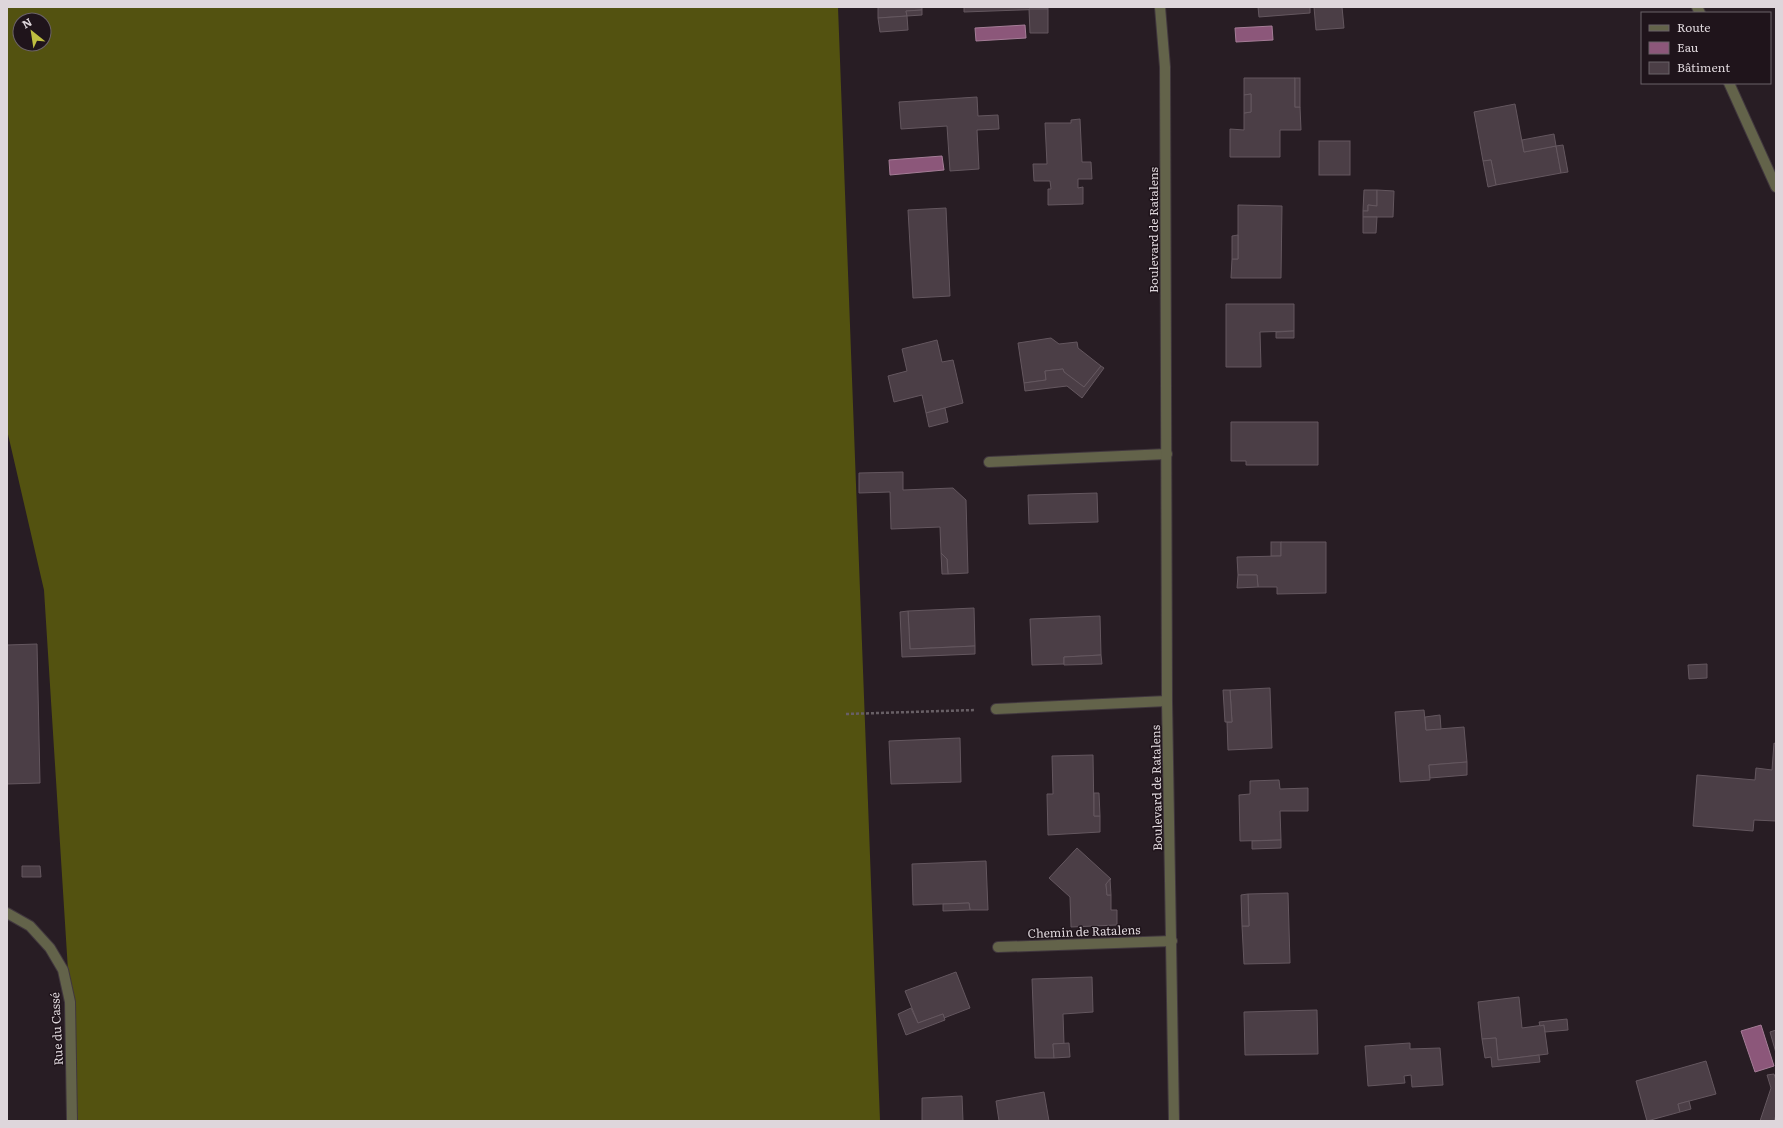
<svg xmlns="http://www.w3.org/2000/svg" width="1783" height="1128" font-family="Literata,serif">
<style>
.forest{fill:#535210;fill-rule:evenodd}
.water{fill:#8c577a;stroke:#a57d97}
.building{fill:#4b3e46;stroke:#64575f}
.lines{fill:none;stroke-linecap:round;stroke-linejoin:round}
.lane-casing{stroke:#41373e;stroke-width:12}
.street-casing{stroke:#41373e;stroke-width:12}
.path{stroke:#685f65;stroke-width:2.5;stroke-dasharray:3 2;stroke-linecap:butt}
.lane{stroke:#63634a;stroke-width:10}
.street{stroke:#63634a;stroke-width:10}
.labels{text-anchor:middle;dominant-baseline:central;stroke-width:3;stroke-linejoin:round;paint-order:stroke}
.street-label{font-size:12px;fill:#ded6db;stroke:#1f141b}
</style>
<rect width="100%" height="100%" fill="#281d24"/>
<!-- forest -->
<path class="forest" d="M7 7H838L880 1121H72L70 1002 44 590 7 430ZM20 20H44V44H20Z"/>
<!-- water -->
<g class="water">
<polygon points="1025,25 1026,38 976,41 975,28"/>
<polygon points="1272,26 1273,40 1236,42 1235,28"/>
<polygon points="942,156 944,170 890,175 889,160"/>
<polygon points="1761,1025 1774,1066 1755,1072 1741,1031"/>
</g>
<!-- building -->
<g class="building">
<polygon points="878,7 922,7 922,10 906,11 907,16 878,18"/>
<polygon points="964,7 1048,7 1048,9 964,12"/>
<polygon points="1258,7 1310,7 1310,13 1259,17"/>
<polygon points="1314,7 1342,7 1344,28 1316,30"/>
<polygon points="1029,9 1048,9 1048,33 1030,33"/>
<polygon points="922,10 922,15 907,16 906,11"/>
<polygon points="907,16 908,30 880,32 878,18"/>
<polygon points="1244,78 1295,78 1295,107 1300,107 1301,130 1280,130 1280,157 1230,157 1230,129 1244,130 1244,113 1251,112 1251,94 1244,95"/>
<rect x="1295" y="78" width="5" height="29"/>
<polygon points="1251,94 1251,112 1244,113 1244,95"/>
<polygon points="977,97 978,116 998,115 999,129 977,130 979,169 950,171 947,126 901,129 899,102"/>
<polygon points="1515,104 1524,152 1556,146 1561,173 1496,185 1491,160 1483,161 1474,112"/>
<polygon points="1080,119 1082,162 1091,162 1092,179 1078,179 1078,188 1083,187 1083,204 1048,205 1048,189 1051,189 1050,181 1034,181 1033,164 1047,164 1045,123 1071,123 1071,120"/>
<polygon points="1554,134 1556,146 1524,152 1522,140"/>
<rect x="1319" y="141" width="31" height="34"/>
<polygon points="1563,145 1568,172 1561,173 1556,146"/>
<polygon points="1491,160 1496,185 1488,187 1483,161"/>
<polygon points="1364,190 1377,190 1377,206 1368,205 1368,211 1363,211"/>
<polygon points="1377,190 1394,191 1393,217 1363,217 1363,211 1368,211 1368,205 1377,206"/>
<polygon points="1238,205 1282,206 1281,278 1231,278 1232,259 1238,259"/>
<polygon points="946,208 950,296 913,298 908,210"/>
<polygon points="1363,217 1377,217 1376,233 1363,233"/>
<polygon points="1238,235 1238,259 1232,259 1232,236"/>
<polygon points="1226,304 1294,304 1294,331 1260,332 1261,367 1226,367"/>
<polygon points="1294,331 1294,338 1276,338 1276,332"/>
<polygon points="1051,338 1059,344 1077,342 1078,348 1101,366 1084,387 1064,372 1063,369 1045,371 1046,380 1024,383 1018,343"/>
<polygon points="937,340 942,362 953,360 963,403 926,413 922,395 894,402 888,376 907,371 902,349"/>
<polygon points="1101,366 1104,368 1082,398 1067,386 1025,391 1024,383 1046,380 1045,371 1063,369 1064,372 1084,387"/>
<polygon points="945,408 948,422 929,427 926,413"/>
<polygon points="1231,422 1318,422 1318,465 1246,465 1246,461 1231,461"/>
<polygon points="903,472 903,490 953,488 966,500 968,573 948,574 947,559 941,553 940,527 891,529 890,492 859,493 859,473"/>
<polygon points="1097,493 1098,522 1029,524 1028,495"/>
<rect x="1271" y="542" width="10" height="14"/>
<polygon points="1281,542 1326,542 1326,593 1277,594 1277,587 1258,587 1257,575 1238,575 1237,557 1281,556"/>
<polygon points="941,553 947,559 948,574 942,574"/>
<polygon points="1238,575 1257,575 1258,587 1237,588"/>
<polygon points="974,608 975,646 910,649 908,611"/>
<polygon points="908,611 910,649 975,646 975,654 902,657 900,612"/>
<polygon points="1100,616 1101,655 1064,657 1064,664 1032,665 1030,619"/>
<polygon points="37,644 40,783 7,784 7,645"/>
<polygon points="1101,655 1102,664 1064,665 1064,657"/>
<polygon points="1707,664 1707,678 1689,679 1688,665"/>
<polygon points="1270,688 1272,748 1228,750 1227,722 1232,722 1230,690"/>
<polygon points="1223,690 1230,690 1232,722 1225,722"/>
<polygon points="1424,710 1426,730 1464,727 1467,762 1429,765 1430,780 1400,782 1395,712"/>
<polygon points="1440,715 1441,729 1426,730 1425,717"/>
<polygon points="960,738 961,782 891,784 889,741"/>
<polygon points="1774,743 1776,744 1776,821 1754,820 1753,831 1693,826 1697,775 1755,780 1756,768 1772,770"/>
<polygon points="1093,755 1094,816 1100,816 1100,832 1048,835 1047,794 1053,794 1052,756"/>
<polygon points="1467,762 1467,775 1430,778 1429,765"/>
<polygon points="1279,780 1280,789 1308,788 1308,811 1280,811 1281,840 1240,841 1239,795 1250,794 1250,781"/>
<polygon points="1094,793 1099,793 1100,816 1094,816"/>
<polygon points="1281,840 1281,848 1252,849 1252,841"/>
<polygon points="1077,848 1111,879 1106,884 1107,895 1111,895 1111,910 1117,910 1117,925 1071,927 1070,897 1049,878"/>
<polygon points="986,861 988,910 970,910 969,903 913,905 912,864"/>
<polygon points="22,866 40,866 41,877 22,877"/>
<polygon points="1110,879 1111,895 1107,895 1106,884"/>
<polygon points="1288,893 1290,963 1244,964 1242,926 1249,926 1248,894"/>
<polygon points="1248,894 1249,926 1242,926 1241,895"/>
<polygon points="969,903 970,910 943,911 943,904"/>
<polygon points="956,972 970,1008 944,1018 943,1014 918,1023 905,991"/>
<polygon points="1092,977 1093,1012 1063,1014 1064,1044 1053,1044 1054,1058 1035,1058 1032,979"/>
<polygon points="1519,997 1522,1028 1544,1025 1548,1054 1498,1060 1496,1038 1482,1039 1478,1002"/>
<polygon points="911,1008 918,1023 943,1014 945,1020 906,1035 898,1014"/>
<polygon points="1317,1010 1318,1054 1245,1055 1244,1012"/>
<polygon points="1567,1019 1568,1030 1545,1032 1544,1025 1540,1026 1539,1022"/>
<polygon points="1776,1030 1776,1053 1770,1032"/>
<polygon points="1496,1038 1498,1060 1539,1055 1540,1062 1492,1067 1491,1057 1485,1058 1482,1039"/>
<polygon points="1069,1043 1070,1057 1054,1058 1053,1044"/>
<polygon points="1410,1043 1410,1049 1440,1048 1443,1085 1412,1087 1411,1075 1404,1076 1405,1083 1368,1086 1365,1046"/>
<polygon points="1706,1061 1716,1094 1678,1104 1680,1112 1647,1121 1636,1081"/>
<polygon points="1774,1074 1776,1080 1776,1115 1774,1121 1760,1121 1771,1088 1767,1075"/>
<polygon points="1044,1092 1049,1121 999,1121 996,1101"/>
<polygon points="962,1096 963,1121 922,1121 922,1098"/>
<polygon points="1689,1101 1691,1109 1680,1112 1678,1104"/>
</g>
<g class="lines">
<defs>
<g id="lane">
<polyline points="989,462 1167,454"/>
<polyline points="996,709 1167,701"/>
<polyline points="998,947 1172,941"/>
</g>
<g id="street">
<polyline points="1160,7 1165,67 1167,701 1174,1121"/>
<polyline points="1697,7 1700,13"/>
<polyline points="1729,83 1776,187"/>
<polyline points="7,913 30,926 50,948 63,970 70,1002 72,1121"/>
</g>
</defs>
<!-- lane casing -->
<use href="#lane" class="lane-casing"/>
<!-- street casing -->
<use href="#street" class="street-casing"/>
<!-- path -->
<polyline class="path" points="846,714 975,710"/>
<!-- lane -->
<use href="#lane" class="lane"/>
<!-- street -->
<use href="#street" class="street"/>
</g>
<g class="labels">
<!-- street labels -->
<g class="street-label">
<text transform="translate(1153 230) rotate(-90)">Boulevard de Ratalens</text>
<text transform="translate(1156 788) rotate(-91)">Boulevard de Ratalens</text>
<text transform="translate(1084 931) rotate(-2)">Chemin de Ratalens</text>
<text transform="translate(56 1029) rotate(-93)">Rue du Cassé</text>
</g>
</g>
<!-- border -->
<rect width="1783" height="1128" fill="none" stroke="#ded6db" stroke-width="16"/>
<!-- legend -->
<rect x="1641" y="12" width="130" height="72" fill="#1f141b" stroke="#6b6268"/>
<rect x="1649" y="25" width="20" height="6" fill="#63634a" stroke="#6b6268"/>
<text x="1677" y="32" font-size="12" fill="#ded6db">Route</text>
<rect x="1649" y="42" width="20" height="12" fill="#8c577a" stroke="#6b6268"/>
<text x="1677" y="52" font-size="12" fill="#ded6db">Eau</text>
<rect x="1649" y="62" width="20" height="12" fill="#4b3e46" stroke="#6b6268"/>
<text x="1677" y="72" font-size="12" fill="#ded6db">Bâtiment</text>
<!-- north arrow -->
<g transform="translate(32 32) rotate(330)"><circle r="19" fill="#1f141b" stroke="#6b6268"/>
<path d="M0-3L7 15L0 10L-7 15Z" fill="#bfbe41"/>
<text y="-6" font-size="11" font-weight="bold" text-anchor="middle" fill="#ded6db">N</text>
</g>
</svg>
